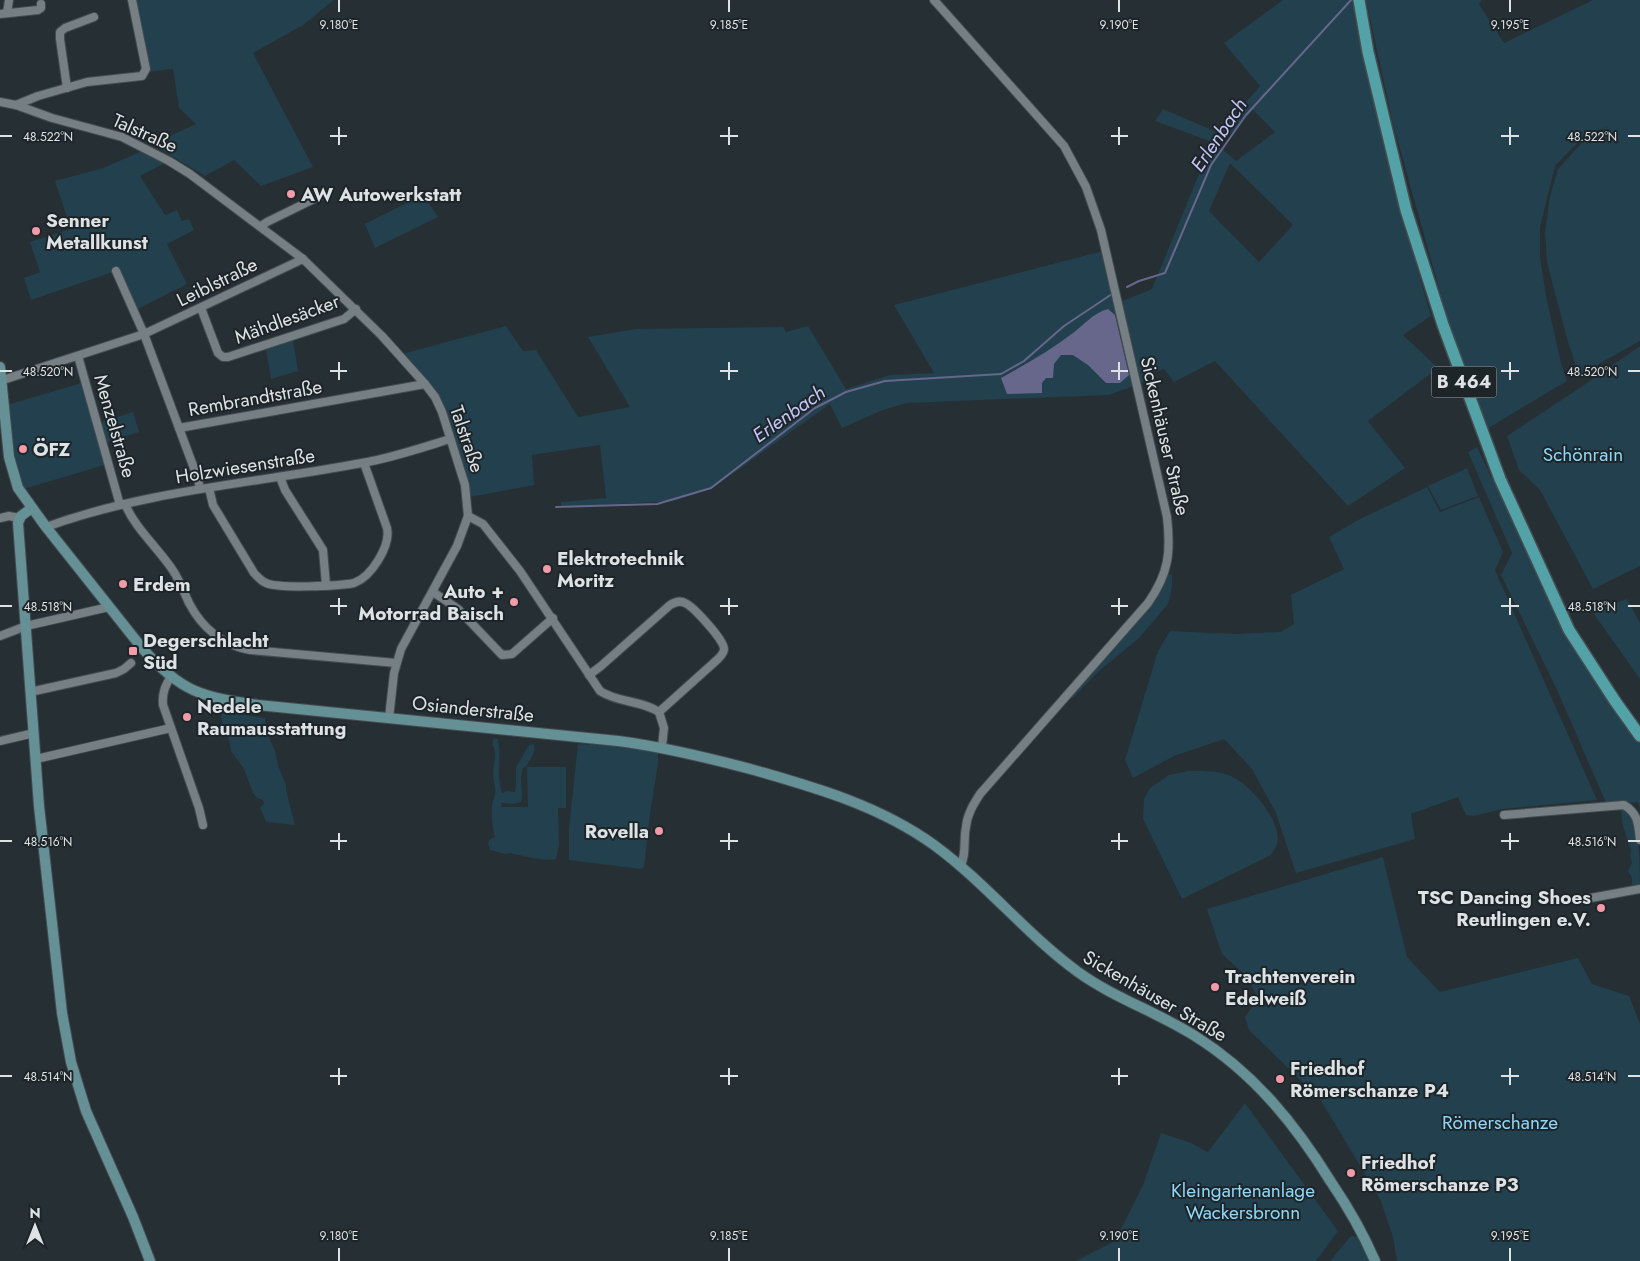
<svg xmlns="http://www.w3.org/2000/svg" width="1640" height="1261" font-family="Jost,sans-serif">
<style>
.green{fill:#22404d;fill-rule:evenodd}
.water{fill:#67678c}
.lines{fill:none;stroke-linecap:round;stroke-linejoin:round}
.stream{stroke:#67678c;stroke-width:2}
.street-casing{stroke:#454c50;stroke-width:10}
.secondary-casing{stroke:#454c50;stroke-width:12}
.primary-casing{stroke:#454c50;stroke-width:14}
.street{stroke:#757f84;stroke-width:8}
.secondary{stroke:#649096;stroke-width:10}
.primary{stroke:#52a2a8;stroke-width:11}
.ticks{fill:none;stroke:#dde3e5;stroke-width:2}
.poi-dot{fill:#f39aa9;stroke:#1d2529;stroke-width:2}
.labels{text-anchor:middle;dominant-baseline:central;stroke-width:4;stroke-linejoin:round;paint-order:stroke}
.shield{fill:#1d2529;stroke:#a3aaad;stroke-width:1}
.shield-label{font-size:18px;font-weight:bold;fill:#dde3e5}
.street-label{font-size:19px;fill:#dde3e5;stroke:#1d2529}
.poi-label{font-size:19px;font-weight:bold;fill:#dde3e5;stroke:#1d2529;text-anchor:start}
.park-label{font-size:19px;fill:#8dd8fa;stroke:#1d2529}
.water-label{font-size:20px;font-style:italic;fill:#c3c4f7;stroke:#1d2529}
.ticks-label{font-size:12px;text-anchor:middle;fill:#dde3e5;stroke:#1d2529;stroke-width:4;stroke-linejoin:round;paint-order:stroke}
</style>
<rect width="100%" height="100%" fill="#262f33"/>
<!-- green -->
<g class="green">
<polygon points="136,0 334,0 303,25 253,53 313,167 261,186 234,160 205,176 152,144 196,124 179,108 173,69 148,72"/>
<path d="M1283 0H1352L1400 209 1431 316 1403 335 1438 368 1368 421 1405 468 1348 506 1215 361 1174 382 1164 369 1142 376 1144 382 1109 395 907 403 883 410 842 428 830 404 711 489 674 501 561 507V502L606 498 600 445 532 455 534 485 470 497 466 475 445 411 402 354 506 326 523 351 536 350 578 417 630 407 588 337 636 329 783 327 786 332 808 326 846 389 890 375 934 373 894 305 1103 251 1115 304 1152 289 1212 142 1155 121 1163 109 1219 133 1260 86 1224 43ZM1253 110 1275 132 1236 161 1219 146ZM1230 163 1293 225 1259 262 1209 211Z"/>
<polygon points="1366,0 1482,0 1479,4 1504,43 1593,0 1640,0 1640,341 1579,375 1568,342 1547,263 1545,232 1550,196 1558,169 1589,135 1608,127 1587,133 1555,166 1540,227 1540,257 1546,296 1561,363 1567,381 1487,429 1449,324 1393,124"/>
<polygon points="147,149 169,161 140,176 165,215 177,210 182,221 189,219 194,230 167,244 187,284 134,311 116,271 31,300 24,278 40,272 30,242 71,229 55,181 103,168"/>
<polygon points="423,195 438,217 375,248 365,224"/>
<polygon points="293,340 298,371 271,379 266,349"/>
<polygon points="1640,346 1640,566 1593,589 1540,490 1519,470 1507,436 1581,387"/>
<polygon points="85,382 108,464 27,488 18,488 3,406"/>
<polygon points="133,412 139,432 107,442 101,422"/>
<polygon points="1477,447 1566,632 1611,704 1640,743 1640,808 1638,802 1607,805 1557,690 1501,575 1512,553 1468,452"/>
<polygon points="1467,468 1478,496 1441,510 1428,486"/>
<polygon points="1427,487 1440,512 1479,497 1503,552 1495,570 1597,800 1502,809 1474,816 1466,815 1458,797 1411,814 1415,839 1296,873 1276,813 1252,769 1224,739 1174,756 1133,778 1125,760 1158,651 1170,631 1235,634 1280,632 1294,624 1291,595 1344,569 1329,537 1356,521"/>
<polygon points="1165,573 1172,575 1172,587 1168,604 1139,638 1098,672 1074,697 1058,705 1142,612"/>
<polygon points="1590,599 1603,607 1627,599 1640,623 1640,679 1591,610 1588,603"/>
<polygon points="226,711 233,713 265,718 268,735 275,751 278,765 286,785 286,790 295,825 266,822 260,807 264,804 263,800 257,798 253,793 244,769 231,751 229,740 224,732 221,715"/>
<path d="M494 738 498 739C502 757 496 776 502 793L507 791 515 792 516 784V767L529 745 534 744C536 751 531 759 527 765 523 770 524 765 522 771 519 782 524 792 521 802L512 804 502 803 501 807H528L527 767H566V808H558L559 845 556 859C544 862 523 856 510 853L506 854 490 850 488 843 490 839 495 837C492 827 491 815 492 805 492 801 495 797 495 794 496 787 493 781 493 774 493 764 498 753 492 744Z"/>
<polygon points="578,744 616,746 653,750 658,752 658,764 650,814 644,867 641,869 569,860 569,828"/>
<path d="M1188 771C1203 771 1217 770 1231 776 1250 784 1283 822 1277 844 1276 848 1273 851 1271 855L1182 899 1143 819 1144 799 1150 788 1169 775Z"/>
<path d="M1623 808 1630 811C1640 835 1640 862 1640 887H1632V878L1628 871 1632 863 1630 856 1631 850 1623 826 1621 810Z"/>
<polygon points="1383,857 1407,957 1440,992 1578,958 1592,984 1629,996 1640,1024 1640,1261 1397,1261 1393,1237 1380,1199 1320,1099 1249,1030 1245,1017 1258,998 1246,976 1222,954 1207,909"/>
<polygon points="1245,1103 1338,1231 1316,1261 1076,1261 1115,1241 1143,1185 1161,1133 1191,1143 1208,1152"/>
<polygon points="1354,1236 1358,1238 1369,1261 1330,1261 1350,1237"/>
</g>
<!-- water -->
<path class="water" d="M1108 309 1115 315 1129 375 1120 383H1106L1088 365 1073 355H1061L1054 364 1053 378H1046L1042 383V393L1007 394 1001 378C1026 364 1051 350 1073 333 1085 324 1093 313 1108 309Z"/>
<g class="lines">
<!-- stream -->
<g class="stream">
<polyline points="1127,287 1139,281 1165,273 1211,165 1246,115 1351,0"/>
<polyline points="556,507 657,504 711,488 815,408 846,392 885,381 1001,374 1024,361 1064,326 1112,294"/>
</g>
<defs>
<g id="street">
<path d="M934 0 1064 146 1086 187 1101 230 1167 517C1171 552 1169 573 1148 603L980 794C973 805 967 815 966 827 963 841 967 854 960 867"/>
<polyline points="7,13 9,0"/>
<polyline points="0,14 38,10 41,8 41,4"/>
<polyline points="67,88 60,39 60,32 65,28 94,17"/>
<polyline points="0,102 16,105 52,118 122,137 169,161 190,174 303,259 382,336 425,384 435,397 442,412 465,485 468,516 457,546 401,649 394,673 389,718"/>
<polyline points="16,105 38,96 87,82 142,76 146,69 132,0"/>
<polyline points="261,226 267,222 320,196"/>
<polyline points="116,271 144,334 198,479 200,489"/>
<polyline points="201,308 218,353 223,357 228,357 344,319 356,309"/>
<polyline points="78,356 120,505"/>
<polyline points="0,381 144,334 303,259"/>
<polyline points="179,428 425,384"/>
<polyline points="280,477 285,490 323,550 326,585"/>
<path d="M209 488 213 505 254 573C258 577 261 581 266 583 280 589 338 586 354 583 371 577 391 546 387 528L364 463"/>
<path d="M125 504C135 528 157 547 172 569 179 579 184 592 189 603 202 628 223 645 250 650L396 663"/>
<path d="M468 516 483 524 520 571 600 691C618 703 641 700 659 712L664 728 662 747"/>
<polyline points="0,518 9,516 19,518"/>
<path d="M46 527C148 490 257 483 362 463 392 458 421 448 450 439"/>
<polyline points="433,592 458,609 502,655 512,654 553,618"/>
<polyline points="0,636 26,626 109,607"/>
<path d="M589 675 601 666 670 605C675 602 680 600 685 603 693 606 724 640 724 649 724 653 721 656 718 659L659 712"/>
<path d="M171 677C164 686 162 694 163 705L199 808 203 825"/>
<polyline points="30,692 116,673 124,669 131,663"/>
<polyline points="0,741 34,733"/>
<polyline points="36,759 171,728"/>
<path d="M1504 815 1624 805C1639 814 1638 825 1640 840"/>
<polyline points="1580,900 1640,889"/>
</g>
<g id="secondary">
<path d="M0 367 9 457 18 488 46 527 142 648C181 692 201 697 258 705L618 741C665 747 709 758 754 770 817 788 880 806 934 845 986 883 1026 934 1078 972 1114 998 1157 1012 1195 1036 1254 1073 1295 1124 1331 1182 1348 1207 1363 1233 1375 1261"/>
<polyline points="32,508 21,516 18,523 39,806 62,1013 71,1062 86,1111 133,1217 150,1261"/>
</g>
<polyline id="primary" points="1359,0 1368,52 1406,210 1443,325 1500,479 1569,630 1615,701 1640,736"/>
</defs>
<!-- street casing -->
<use href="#street" class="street-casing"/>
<!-- secondary casing -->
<use href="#secondary" class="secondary-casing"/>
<!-- primary casing -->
<use href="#primary" class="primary-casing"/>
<!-- street -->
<use href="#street" class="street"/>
<!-- secondary -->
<use href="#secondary" class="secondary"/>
<!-- primary -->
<use href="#primary" class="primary"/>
</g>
<!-- ticks -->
<path class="ticks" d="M339 0V12M729 0V12M1119 0V12M1510 0V12M339 127V145M729 127V145M1119 127V145M1510 127V145M0 136H12M330 136H347M720 136H738M1111 136H1128M1501 136H1519M1628 136H1640M339 362V380M729 362V380M1119 362V380M1510 362V380M0 371H12M330 371H347M720 371H738M1111 371H1128M1501 371H1519M1628 371H1640M339 598V615M729 598V615M1119 598V615M1510 598V615M0 606H12M330 606H347M720 606H738M1111 606H1128M1501 606H1519M1628 606H1640M339 833V850M729 833V850M1119 833V850M1510 833V850M0 841H12M330 841H347M720 841H738M1111 841H1128M1501 841H1519M1628 841H1640M339 1068V1085M729 1068V1085M1119 1068V1085M1510 1068V1085M0 1076H12M330 1076H347M720 1076H738M1111 1076H1128M1501 1076H1519M1628 1076H1640M339 1248V1261M729 1248V1261M1119 1248V1261M1510 1248V1261"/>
<!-- markers -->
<g class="poi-dot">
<circle cx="291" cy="194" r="5"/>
<circle cx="36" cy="231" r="5"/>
<circle cx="23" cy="449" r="5"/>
<circle cx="547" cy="569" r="5"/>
<circle cx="123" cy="584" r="5"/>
<circle cx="514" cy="602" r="5"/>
<rect x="128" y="646" width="10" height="10" rx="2.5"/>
<circle cx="187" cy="717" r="5"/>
<circle cx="659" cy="831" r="5"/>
<circle cx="1601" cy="908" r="5"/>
<circle cx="1215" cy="987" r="5"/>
<circle cx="1280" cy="1079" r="5"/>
<circle cx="1351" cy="1173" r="5"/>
</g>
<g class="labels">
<!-- shield labels -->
<rect class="shield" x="1431.5" y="366.5" width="65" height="31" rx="4"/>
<g class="shield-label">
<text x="1464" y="382">B 464</text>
</g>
<!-- street labels -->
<g class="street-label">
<text transform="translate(145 133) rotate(24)">Talstraße</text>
<text transform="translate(217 282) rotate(-26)">Leiblstraße</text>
<text transform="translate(287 319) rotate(-20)">Mähdlesäcker</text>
<text transform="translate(255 398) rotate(-10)">Rembrandtstraße</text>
<text transform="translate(115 426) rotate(74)">Menzelstraße</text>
<text transform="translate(1165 436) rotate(77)">Sickenhäuser Straße</text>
<text transform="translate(467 439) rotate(71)">Talstraße</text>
<text transform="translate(245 466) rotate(-9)">Holzwiesenstraße</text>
<text transform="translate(473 709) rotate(6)">Osianderstraße</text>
<text transform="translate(1155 996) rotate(30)">Sickenhäuser Straße</text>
</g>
<!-- poi labels -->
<g class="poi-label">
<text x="301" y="194">AW Autowerkstatt</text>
<text x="46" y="220">Senner<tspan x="46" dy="22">Metallkunst</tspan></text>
<text x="33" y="449">ÖFZ</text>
<text x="557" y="558">Elektrotechnik<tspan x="557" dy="22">Moritz</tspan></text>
<text x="133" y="584">Erdem</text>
<text x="504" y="591" text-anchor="end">Auto +<tspan x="504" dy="22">Motorrad Baisch</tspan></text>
<text x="143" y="640">Degerschlacht<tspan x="143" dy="22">Süd</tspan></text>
<text x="197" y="706">Nedele<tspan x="197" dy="22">Raumausstattung</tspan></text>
<text x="649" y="831" text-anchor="end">Rovella</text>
<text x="1591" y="897" text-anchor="end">TSC Dancing Shoes<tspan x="1591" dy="22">Reutlingen e.V.</tspan></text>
<text x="1225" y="976">Trachtenverein<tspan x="1225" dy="22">Edelweiß</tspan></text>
<text x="1290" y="1068">Friedhof<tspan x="1290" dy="22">Römerschanze P4</tspan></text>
<text x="1361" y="1162">Friedhof<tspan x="1361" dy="22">Römerschanze P3</tspan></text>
</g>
<!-- park labels -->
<g class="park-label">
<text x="1583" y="454">Schönrain</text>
<text x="1500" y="1122">Römerschanze</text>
<text x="1243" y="1190">Kleingartenanlage<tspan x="1243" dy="22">Wackersbronn</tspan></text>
</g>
<!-- water labels -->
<g class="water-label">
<text transform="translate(1219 135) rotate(-56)">Erlenbach</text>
<text transform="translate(789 414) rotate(-35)">Erlenbach</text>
</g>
</g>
<g class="ticks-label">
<text x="339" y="29">9.180°E</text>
<text x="729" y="29">9.185°E</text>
<text x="1119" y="29">9.190°E</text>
<text x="1510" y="29">9.195°E</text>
<text x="48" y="141">48.522°N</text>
<text x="1592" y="141">48.522°N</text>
<text x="48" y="376">48.520°N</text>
<text x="1592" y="376">48.520°N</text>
<text x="48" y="611">48.518°N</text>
<text x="1592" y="611">48.518°N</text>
<text x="48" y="846">48.516°N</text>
<text x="1592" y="846">48.516°N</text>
<text x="48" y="1081">48.514°N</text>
<text x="1592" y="1081">48.514°N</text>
<text x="339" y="1240">9.180°E</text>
<text x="729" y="1240">9.185°E</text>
<text x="1119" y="1240">9.190°E</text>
<text x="1510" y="1240">9.195°E</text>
</g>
<!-- north arrow -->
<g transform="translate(35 1226)" stroke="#1d2529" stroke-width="4" paint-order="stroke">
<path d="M0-4L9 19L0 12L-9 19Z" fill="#dde3e5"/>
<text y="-8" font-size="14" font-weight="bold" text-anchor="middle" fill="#dde3e5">N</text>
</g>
</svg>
